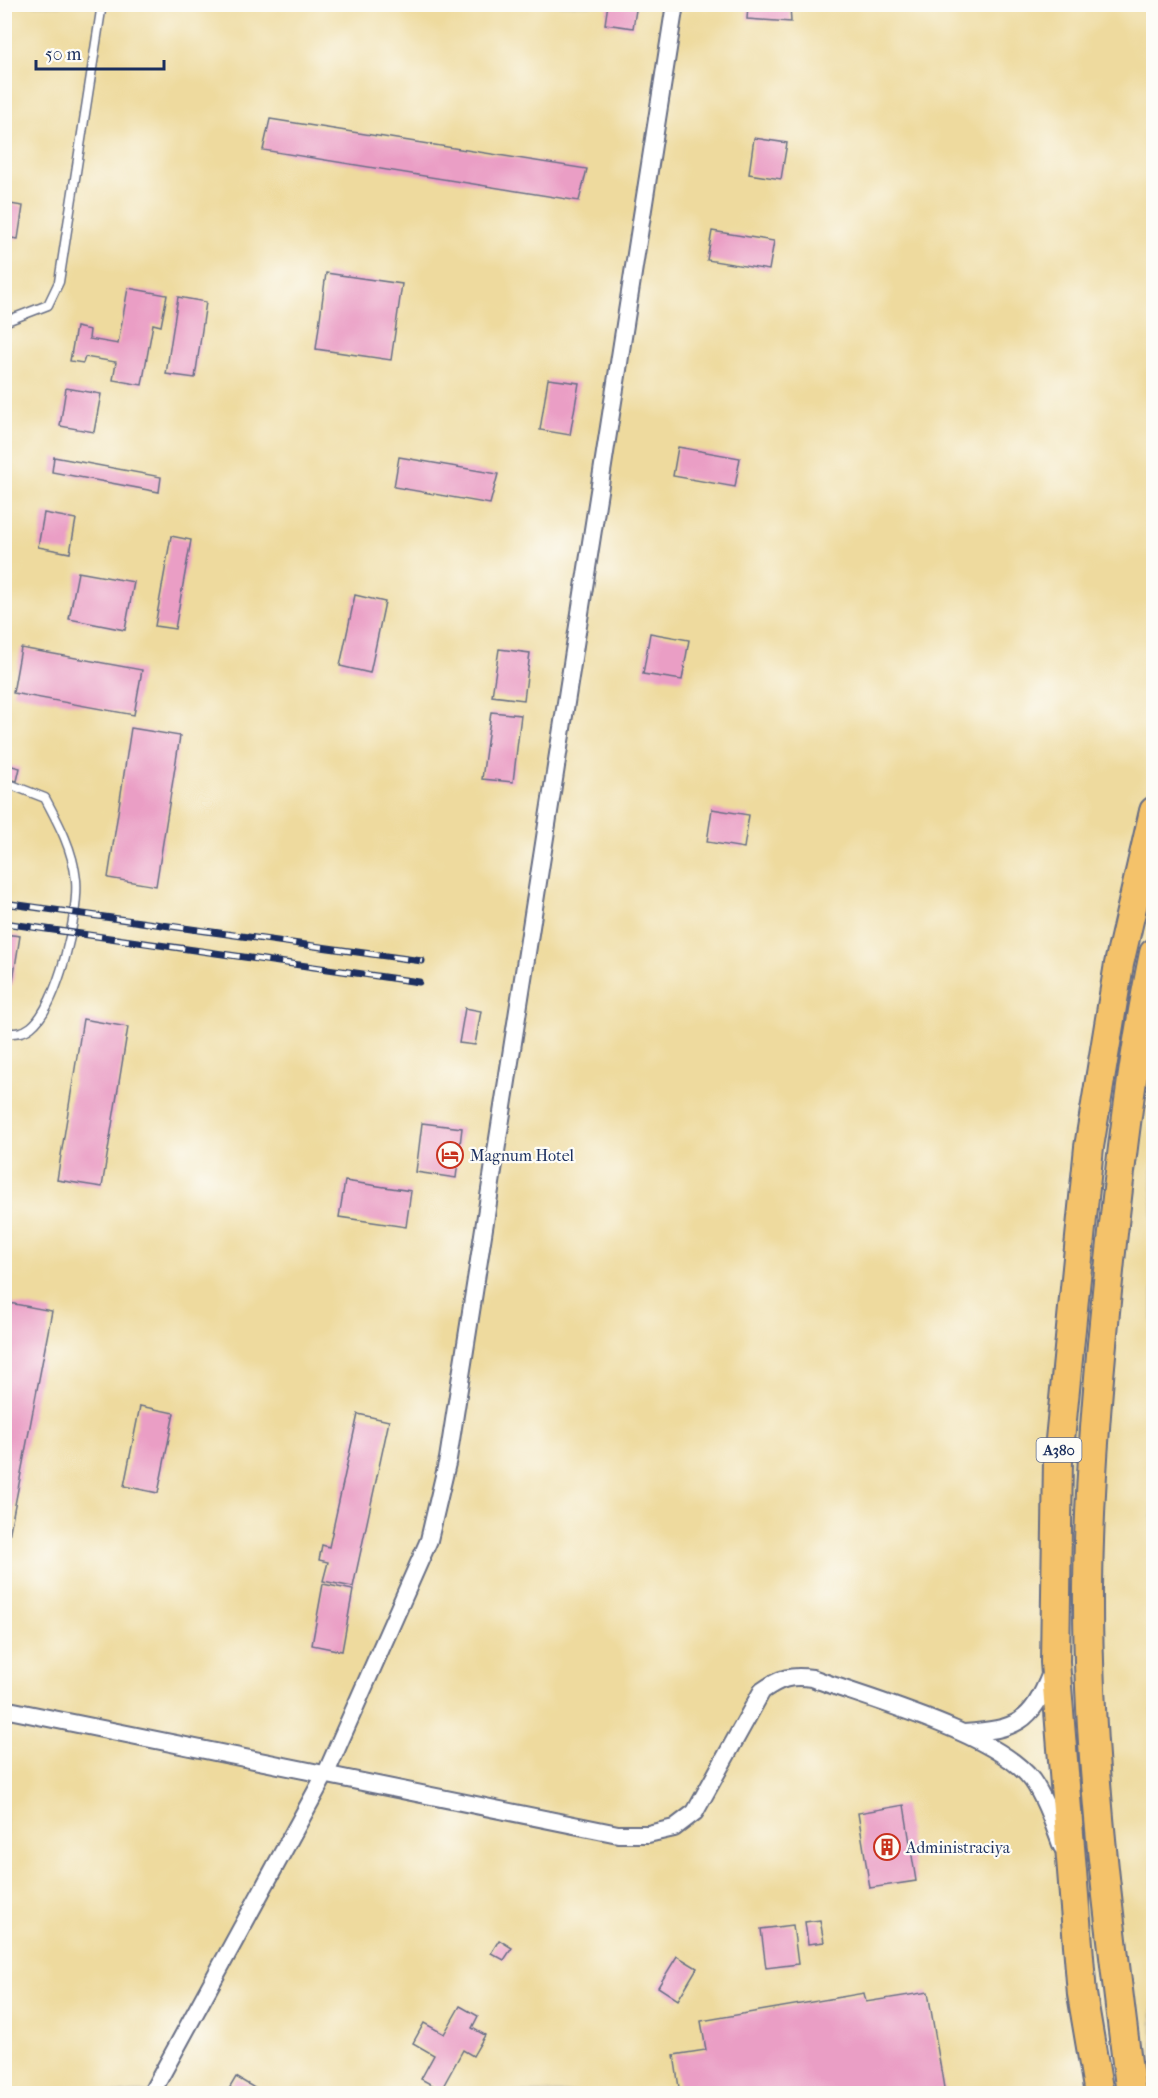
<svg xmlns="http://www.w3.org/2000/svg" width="1158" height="2098" font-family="'IM FELL French Canon',serif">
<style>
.sand{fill:#eeda9e;stroke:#84847e;stroke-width:1.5}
.building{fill:#ea9ec5}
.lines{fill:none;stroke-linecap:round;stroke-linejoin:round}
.service-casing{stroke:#676e84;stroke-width:11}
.minor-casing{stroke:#676e84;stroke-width:20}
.trunk-casing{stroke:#676e84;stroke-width:32}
.service{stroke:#fff;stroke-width:8}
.minor{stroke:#fff;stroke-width:16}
.trunk{stroke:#f4c26a;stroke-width:28}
.rail-casing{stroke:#1b2f5e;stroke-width:7}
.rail{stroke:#fdfcf7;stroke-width:4.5;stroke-dasharray:14;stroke-linecap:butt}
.labels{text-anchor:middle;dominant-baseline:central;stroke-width:4.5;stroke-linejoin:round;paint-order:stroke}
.shield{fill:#fdfcf7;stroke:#5f6c8c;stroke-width:1.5}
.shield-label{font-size:15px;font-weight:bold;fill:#1b2f5e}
.poi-label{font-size:16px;fill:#1b2f5e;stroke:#fdfcf7;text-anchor:start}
</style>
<rect width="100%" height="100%" fill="#fdfcf7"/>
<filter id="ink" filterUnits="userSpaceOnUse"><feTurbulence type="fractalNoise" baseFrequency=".0167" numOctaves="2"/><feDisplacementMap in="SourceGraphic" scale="12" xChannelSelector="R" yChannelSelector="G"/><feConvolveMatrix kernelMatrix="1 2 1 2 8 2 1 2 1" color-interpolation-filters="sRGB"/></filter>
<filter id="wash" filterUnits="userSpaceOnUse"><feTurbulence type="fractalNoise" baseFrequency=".008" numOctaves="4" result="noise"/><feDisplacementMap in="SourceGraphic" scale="24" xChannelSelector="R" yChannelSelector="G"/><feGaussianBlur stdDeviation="1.35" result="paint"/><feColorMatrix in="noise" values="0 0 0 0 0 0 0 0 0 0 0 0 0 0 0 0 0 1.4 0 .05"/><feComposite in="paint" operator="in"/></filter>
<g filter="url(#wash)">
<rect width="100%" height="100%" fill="#f4e4cb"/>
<!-- sand -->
<rect class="sand" x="5" y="5" width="1148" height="2088"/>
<g id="blocks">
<!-- building -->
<g class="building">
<polygon points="608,4 637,4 633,28 605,24"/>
<polygon points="748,5 790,5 791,22 747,19"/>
<polygon points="270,119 587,169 579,201 263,150"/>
<polygon points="754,138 787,143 781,179 749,174"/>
<polygon points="4,203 23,206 18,239 4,237"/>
<polygon points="712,231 774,241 769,270 707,260"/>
<polygon points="326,273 402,284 391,360 316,349"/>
<polygon points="128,288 167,295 161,326 153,324 142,385 113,380 116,362 85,357 83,363 70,361 76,327 90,330 89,339 118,344"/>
<polygon points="178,297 206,302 195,378 166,374"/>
<polygon points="548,379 579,383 570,435 540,430"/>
<polygon points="66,388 101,394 94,432 60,426"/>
<polygon points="678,447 740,458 735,487 673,476"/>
<polygon points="54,457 161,477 159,492 52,472"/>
<polygon points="399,457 498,474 490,504 394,487"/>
<polygon points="44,513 76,519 70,553 38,547"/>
<polygon points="171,536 191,540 175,629 155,626"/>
<polygon points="78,572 134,582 125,630 69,619"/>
<polygon points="355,595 385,602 370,673 340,666"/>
<polygon points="650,633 689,640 682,680 643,674"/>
<polygon points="21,648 142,670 134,715 13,693"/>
<polygon points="499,649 530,653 524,700 492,696"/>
<polygon points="491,712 521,715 513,782 482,779"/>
<polygon points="131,728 180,736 156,886 108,878"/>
<polygon points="4,764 20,768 17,781 4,778"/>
<polygon points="712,809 749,815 744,848 707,842"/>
<polygon points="4,934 20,936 12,986 4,985"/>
<polygon points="465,1008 481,1011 475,1045 459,1043"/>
<polygon points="83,1019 128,1027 102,1187 57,1180"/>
<polygon points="422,1123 462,1128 456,1178 416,1172"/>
<polygon points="345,1181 411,1191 406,1227 339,1217"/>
<polygon points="4,1302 52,1311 6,1552 4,1552"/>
<polygon points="140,1406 174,1413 158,1493 124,1486"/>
<polygon points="358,1414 389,1421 353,1587 323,1581 328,1562 319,1560 322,1545 329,1547"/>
<polygon points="323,1584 353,1590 342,1651 312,1645"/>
<polygon points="904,1805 916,1881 870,1888 858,1813"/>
<polygon points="820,1920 824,1942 808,1944 805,1922"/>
<polygon points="793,1925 798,1964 766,1968 761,1929"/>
<polygon points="499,1940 512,1948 504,1960 491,1953"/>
<polygon points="677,1956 697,1968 678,2000 658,1987"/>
<polygon points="928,1992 945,2094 680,2094 674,2055 706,2050 701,2021 864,1993 866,2002"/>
<polygon points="460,2006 478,2016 472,2028 485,2035 473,2056 463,2050 441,2090 421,2079 434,2055 413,2043 424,2023 444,2034"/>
<polygon points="236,2077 258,2090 256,2094 226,2094"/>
</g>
</g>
</g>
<g filter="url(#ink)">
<use href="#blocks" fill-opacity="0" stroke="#676e84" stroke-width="1.5"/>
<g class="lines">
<defs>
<g id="service">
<polyline points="4,322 48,305 59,282 102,4"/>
<path d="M4 782 45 798C59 824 73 850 76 880 79 914 58 1006 31 1027 22 1034 14 1033 4 1033"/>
</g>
<g id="minor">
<path d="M4 1709 618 1834H648L674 1828 695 1812 762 1691C780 1678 791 1675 812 1678 869 1699 996 1733 1032 1780 1045 1798 1054 1826 1062 1847"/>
<path d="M964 1733C1016 1729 1031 1724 1051 1673"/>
<polyline points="151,2094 326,1773 429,1540 448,1459 675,4"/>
</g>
<g id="trunk">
<polyline points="1099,2094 1082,1994 1055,1662 1058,1460 1089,1147 1119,964 1154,811"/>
<path d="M1131 2094C1110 1927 1087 1757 1088 1589 1089 1479 1099 1370 1110 1261 1121 1158 1133 1055 1154 953"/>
</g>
</defs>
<!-- service casing -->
<use href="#service" class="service-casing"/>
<!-- minor casing -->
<use href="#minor" class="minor-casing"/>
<!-- trunk casing -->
<use href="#trunk" class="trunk-casing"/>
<!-- service -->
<use href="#service" class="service"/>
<!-- minor -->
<use href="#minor" class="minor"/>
<!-- trunk -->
<use href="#trunk" class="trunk"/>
<defs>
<g id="rail">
<polyline points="4,903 422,961"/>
<polyline points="4,923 419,982"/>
</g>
</defs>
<!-- rail casing -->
<use href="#rail" class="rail-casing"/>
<!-- rail -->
<use href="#rail" class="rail"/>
</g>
</g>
<!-- icons -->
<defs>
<symbol id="hotel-ring" viewBox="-11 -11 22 22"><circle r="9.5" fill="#fdfcf7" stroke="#c8321e" stroke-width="1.5"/><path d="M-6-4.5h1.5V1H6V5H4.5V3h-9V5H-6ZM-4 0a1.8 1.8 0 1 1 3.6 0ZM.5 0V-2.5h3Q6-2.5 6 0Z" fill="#c8321e"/></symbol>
<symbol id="building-ring" viewBox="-11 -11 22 22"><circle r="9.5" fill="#fdfcf7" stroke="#c8321e" stroke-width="1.5"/><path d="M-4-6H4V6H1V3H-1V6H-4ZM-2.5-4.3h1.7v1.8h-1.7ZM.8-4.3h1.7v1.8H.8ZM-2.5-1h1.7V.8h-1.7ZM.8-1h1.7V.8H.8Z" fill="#c8321e"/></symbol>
</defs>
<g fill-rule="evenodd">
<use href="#hotel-ring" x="435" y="1140" width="30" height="30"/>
<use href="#building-ring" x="872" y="1832" width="30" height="30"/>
</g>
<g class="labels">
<!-- shield labels -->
<rect class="shield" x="1036.5" y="1438" width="45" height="24" rx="4.5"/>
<g class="shield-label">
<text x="1059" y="1450">A380</text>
</g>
<!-- poi labels -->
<g class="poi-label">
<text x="470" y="1155">Magnum Hotel</text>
<text x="906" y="1847">Administraciya</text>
</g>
</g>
<!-- margin -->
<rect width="1158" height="2098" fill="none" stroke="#fdfcf7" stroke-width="24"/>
<!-- scale -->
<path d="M36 60v9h128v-9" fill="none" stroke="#1b2f5e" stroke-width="3"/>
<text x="45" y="60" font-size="18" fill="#1b2f5e" stroke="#fdfcf7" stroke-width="4.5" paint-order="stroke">50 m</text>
</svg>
